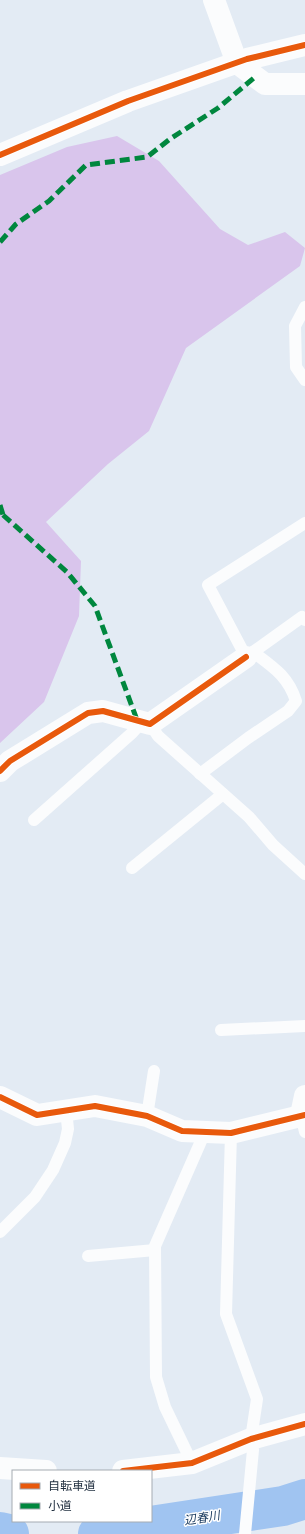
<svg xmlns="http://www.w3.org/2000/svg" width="305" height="1534" font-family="Raleway,'Noto Sans JP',sans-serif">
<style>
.green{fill:#d9c5ec}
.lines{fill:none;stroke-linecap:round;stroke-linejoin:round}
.river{stroke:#a0c4f1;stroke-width:40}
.service{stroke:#fbfcfd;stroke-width:12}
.minor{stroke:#fbfcfd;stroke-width:22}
.tertiary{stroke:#fbfcfd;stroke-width:22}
.quiet{stroke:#00873e;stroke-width:5;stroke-dasharray:10 5;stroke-linecap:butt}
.cycleway-casing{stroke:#fff;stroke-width:8}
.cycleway{stroke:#e8590c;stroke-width:6}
.labels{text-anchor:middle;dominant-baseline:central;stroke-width:3;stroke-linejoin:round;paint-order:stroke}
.water-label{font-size:12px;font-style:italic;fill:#103258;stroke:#fff}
</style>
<rect width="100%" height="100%" fill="#e3ebf4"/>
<!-- green -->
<polygon class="green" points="117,136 159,161 220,229 248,245 285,232 305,248 300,266 186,348 149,431 108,464 46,522 81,561 79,616 44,702 0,743 0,175 67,147"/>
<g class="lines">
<!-- river -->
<g class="river">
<polyline points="0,1532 9,1534"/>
<polyline points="98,1534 283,1506 305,1499"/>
</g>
<!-- service -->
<g class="service">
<polyline points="305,307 295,326 296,367 305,380"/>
<polyline points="305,523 208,585 246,657 302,617 305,620"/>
<polyline points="150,724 158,736 249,817 273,845 305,874"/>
<path d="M200 774 248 738 288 711 296 701C288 676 273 667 253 652"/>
<polyline points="34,820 132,733 142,722"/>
<polyline points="132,868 223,794"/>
<polyline points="221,1030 305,1026"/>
<polyline points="301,1115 305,1132"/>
<polyline points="147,1116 154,1071"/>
<polyline points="231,1133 226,1314 257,1399 251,1439 253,1450 245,1534"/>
<polyline points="0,1232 35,1197 53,1170 65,1143 68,1129 66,1110"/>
<polyline points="88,1256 155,1250"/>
<polyline points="192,1463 165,1407 156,1377 155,1246 205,1132"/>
</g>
<!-- minor -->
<g class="minor">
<polyline points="214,0 237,63 265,84 305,84"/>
<polyline points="0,771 10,761 88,713 103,711 150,724 246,657"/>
<polyline points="0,1097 37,1115 95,1106 147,1116 182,1131 231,1133 305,1115"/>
<polyline points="301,1115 305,1096"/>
<polyline points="0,1468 46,1471"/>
<polyline points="123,1471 192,1463 251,1439 305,1424"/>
</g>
<!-- tertiary -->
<polyline class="tertiary" points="0,155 128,101 247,59 305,45"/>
<!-- quiet -->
<g class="quiet">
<polyline points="0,242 16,224 49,201 86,165 147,157 170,139 218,108 255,77"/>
<polyline points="0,505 3,515 0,516"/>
<polyline points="3,515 67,572 95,606 137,720"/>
</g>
<defs>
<g id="cycleway">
<polyline points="0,155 128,101 247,59 305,45"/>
<polyline points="0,771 10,761 88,713 103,711 150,724 246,657"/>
<polyline points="0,1097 37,1115 95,1106 147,1116 182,1131 231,1133 305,1115"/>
<polyline points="123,1471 192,1463 251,1439 305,1424"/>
</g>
</defs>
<!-- cycleway casing -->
<use href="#cycleway" class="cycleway-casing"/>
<!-- cycleway -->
<use href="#cycleway" class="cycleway"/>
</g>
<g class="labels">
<!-- water labels -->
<g class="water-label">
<text transform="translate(202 1518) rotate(-9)">辺春川</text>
</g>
</g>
<!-- legend -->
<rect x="12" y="1470" width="140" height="52" fill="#ffffff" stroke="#a5abb2"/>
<rect x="20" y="1483" width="20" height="6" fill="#e8590c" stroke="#a5abb2"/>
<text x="48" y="1490" font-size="12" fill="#1f2d3e">自転車道</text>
<rect x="20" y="1503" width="20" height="6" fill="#00873e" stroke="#a5abb2"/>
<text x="48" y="1510" font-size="12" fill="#1f2d3e">小道</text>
</svg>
